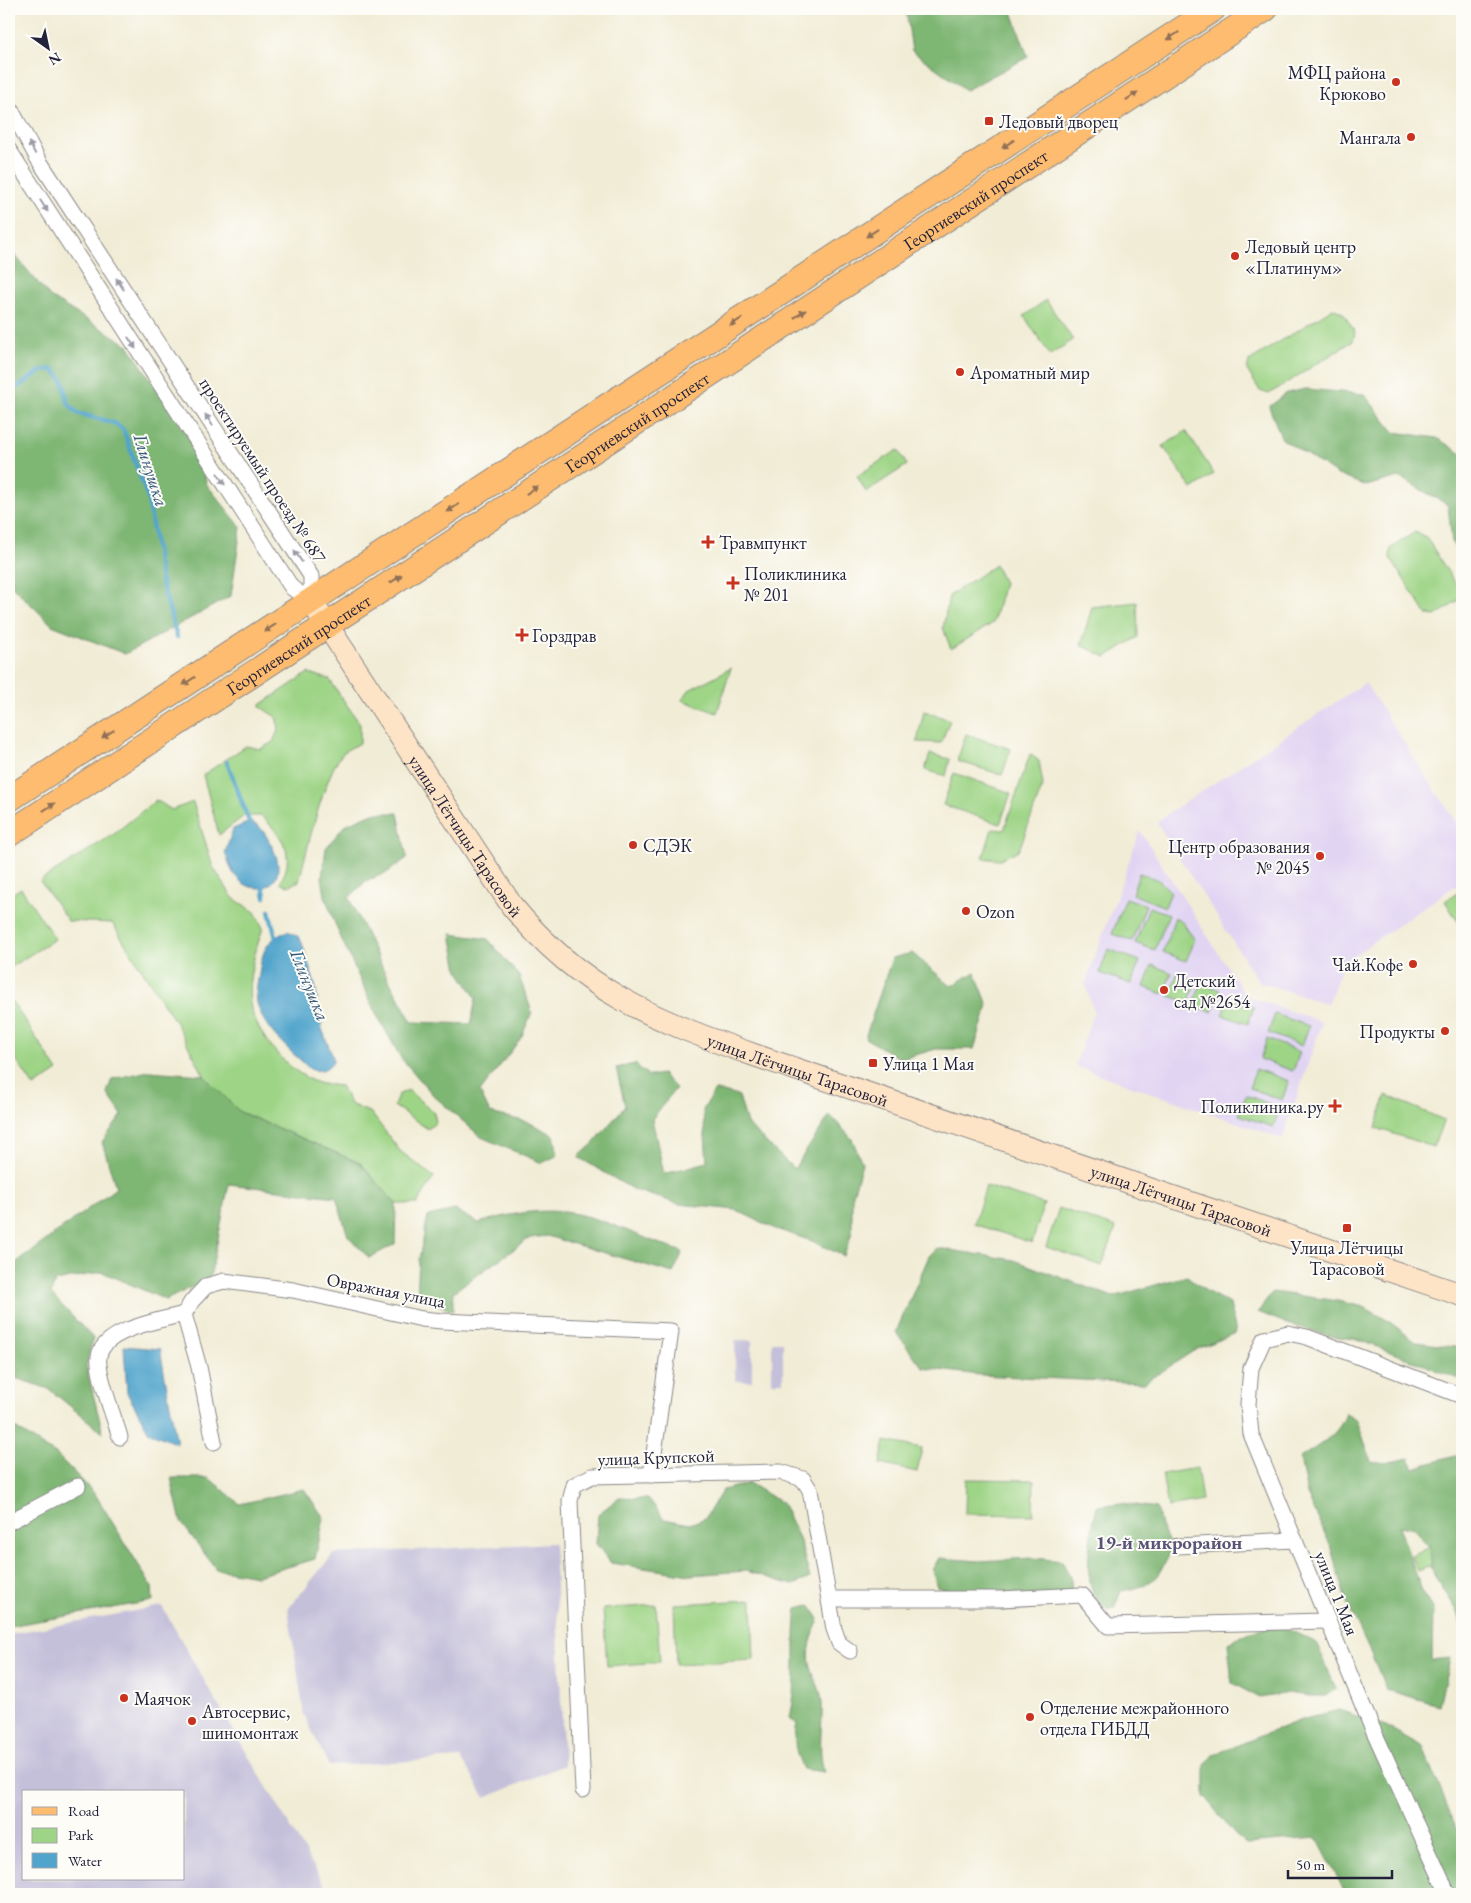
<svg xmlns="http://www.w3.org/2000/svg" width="1471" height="1903" font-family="'EB Garamond',serif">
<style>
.built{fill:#e1d4f3}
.industrial{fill:#c5c0da;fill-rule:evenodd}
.green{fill:#9ed486;stroke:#607b60}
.forest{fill:#7eb673;stroke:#506c57}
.water{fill:#51a4cc;stroke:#3a6384}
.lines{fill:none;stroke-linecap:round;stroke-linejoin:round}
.stream{stroke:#51a4cc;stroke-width:4.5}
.minor-casing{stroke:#8a8788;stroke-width:17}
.secondary-casing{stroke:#8a8788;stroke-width:24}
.primary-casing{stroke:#8a8788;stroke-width:27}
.minor{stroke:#fff;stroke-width:15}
.secondary{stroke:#fee4c6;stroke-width:22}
.primary{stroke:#fdbc70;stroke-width:25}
.oneway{fill:#906f56}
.oneway2{fill:#9c9ca7}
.poi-dot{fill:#c8321e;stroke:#fdfcf7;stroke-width:2}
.labels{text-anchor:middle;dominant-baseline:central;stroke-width:4;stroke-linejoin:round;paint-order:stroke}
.poi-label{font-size:18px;fill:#22223b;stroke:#fdfcf7;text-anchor:start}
.street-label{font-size:18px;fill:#22223b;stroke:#fdfcf7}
.water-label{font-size:19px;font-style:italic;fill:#375c7c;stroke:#fdfcf7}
.neighbourhood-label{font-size:19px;font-weight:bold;fill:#585378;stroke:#fdfcf7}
</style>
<rect width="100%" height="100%" fill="#fdfcf7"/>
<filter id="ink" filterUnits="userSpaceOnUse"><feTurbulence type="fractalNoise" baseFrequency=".02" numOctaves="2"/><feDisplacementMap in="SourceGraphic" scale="10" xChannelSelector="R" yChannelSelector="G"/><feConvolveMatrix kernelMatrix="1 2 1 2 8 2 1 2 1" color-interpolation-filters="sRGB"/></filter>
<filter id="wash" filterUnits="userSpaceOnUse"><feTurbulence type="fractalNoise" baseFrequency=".0096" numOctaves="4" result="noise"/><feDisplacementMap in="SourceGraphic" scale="20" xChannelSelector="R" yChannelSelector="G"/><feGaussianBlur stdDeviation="1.12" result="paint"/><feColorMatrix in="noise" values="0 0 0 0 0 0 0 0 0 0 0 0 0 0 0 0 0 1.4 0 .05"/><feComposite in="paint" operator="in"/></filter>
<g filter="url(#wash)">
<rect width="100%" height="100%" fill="#f1ecd5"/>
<!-- built -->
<g class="built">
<polygon points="1365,683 1462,831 1462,881 1343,963 1328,1004 1259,982 1157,823 1163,817"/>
<polygon points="1140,831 1246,996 1322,1022 1283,1139 1075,1066 1094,1012 1085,984"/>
</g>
<!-- industrial -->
<g class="industrial">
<rect x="735" y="1340" width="17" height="41"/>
<rect x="772" y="1342" width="11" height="40"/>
<polygon points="554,1543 564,1765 485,1798 461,1758 329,1766 304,1715 288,1609 333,1554"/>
<path d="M162 1606 209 1689 330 1894H9V1634ZM24 1792H184V1879H24Z"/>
</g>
<!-- green -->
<g class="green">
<polygon points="1046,300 1073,340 1050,355 1024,316"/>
<polygon points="1333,308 1343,313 1355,332 1353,341 1269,394 1260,391 1247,370 1249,361"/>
<polygon points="1186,431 1214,474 1192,489 1163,446"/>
<polygon points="898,450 907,465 866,492 857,476"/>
<polygon points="1415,532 1426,537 1460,591 1458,601 1435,616 1427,615 1390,558 1391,548"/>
<polygon points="995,565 1004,583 993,623 951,649 943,628 949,596"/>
<polygon points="1137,602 1138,637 1106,657 1081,645 1092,607"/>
<polygon points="731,668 717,713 682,700 689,690"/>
<path d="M308 673 329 679 360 724V743C355 746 347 749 343 753 324 774 307 851 299 881L288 886 280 882C297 856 282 835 261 816H244L219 835 203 775 246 746 260 749 273 742 279 728 276 717 259 706Z"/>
<polygon points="924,711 950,720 941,743 917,742"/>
<polygon points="966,734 1011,749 1002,775 957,761"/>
<polygon points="930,754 950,759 946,776 925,770"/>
<polygon points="1030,754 1039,761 1043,785 1019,850 998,860 983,858 992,829 1004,830"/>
<polygon points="954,773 1011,793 1000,824 943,805"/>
<path d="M156 800 172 810 193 802 213 867 233 898 255 912 263 928C255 951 247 978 250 1003 255 1034 287 1070 315 1082 322 1085 333 1085 341 1086L350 1104 371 1113 400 1151 434 1177 417 1204H396L360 1163 240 1112 205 1077 176 1023 112 923 68 921 40 881 114 834Z"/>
<polygon points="1139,873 1159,880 1171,892 1165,907 1132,894"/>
<polygon points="21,888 55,939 9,968 9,896"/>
<polygon points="1462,890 1462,928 1445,901"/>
<polygon points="1126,898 1146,905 1132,941 1112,934"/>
<polygon points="1149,907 1169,914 1155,950 1135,943"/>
<polygon points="1175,917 1183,923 1195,940 1186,961 1163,952"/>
<polygon points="1108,949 1140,961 1131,984 1100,973"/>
<polygon points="1152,965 1172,973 1163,994 1144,987"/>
<polygon points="1177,974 1196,981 1189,1002 1169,996"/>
<polygon points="1201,983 1220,990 1212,1012 1193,1005"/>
<polygon points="1228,999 1254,1007 1248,1024 1222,1015"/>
<polygon points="11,1000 58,1071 34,1087 9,1049 9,1001"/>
<polygon points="1275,1014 1309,1026 1302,1046 1268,1033"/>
<polygon points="1267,1039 1300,1052 1293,1071 1260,1059"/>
<polygon points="1256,1069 1289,1081 1282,1100 1249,1088"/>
<polygon points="408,1090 434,1113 436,1122 428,1129 394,1106 398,1095"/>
<polygon points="1246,1095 1280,1108 1273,1127 1239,1115"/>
<polygon points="1386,1095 1444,1120 1433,1147 1376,1128"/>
<polygon points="986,1186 1044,1204 1032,1243 974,1224"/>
<polygon points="1059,1208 1116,1228 1102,1266 1046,1247"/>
<polygon points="885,1441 922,1448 917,1472 880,1464"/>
<polygon points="1197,1468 1202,1501 1168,1507 1162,1474"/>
<polygon points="966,1479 1034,1480 1033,1515 965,1514"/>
<polygon points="1431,1547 1438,1563 1418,1571 1411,1555"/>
<polygon points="752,1600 754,1660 676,1664 674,1604"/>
<polygon points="656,1605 660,1662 607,1666 603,1609"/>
</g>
<!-- forest -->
<g class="forest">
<polygon points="906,9 1011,9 1028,57 966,90 912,51"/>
<polygon points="9,248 50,297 128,345 197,449 207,485 241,527 231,596 125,654 52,625 9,583"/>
<polygon points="1305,389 1364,394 1394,432 1437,438 1462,454 1462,557 1452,543 1448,505 1399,477 1366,486 1338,475 1282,439 1269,407 1287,393"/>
<polygon points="373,813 398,813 407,858 388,872 366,881 349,898 387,977 412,1022 471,1024 476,998 458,970 451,934 488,939 519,976 532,1012 521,1038 480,1092 490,1113 528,1122 554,1135 558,1155 542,1163 481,1137 434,1096 401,1058 374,1010 337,929 325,896 322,877 326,848 345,825"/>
<polygon points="912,953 951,986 975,972 988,1005 974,1049 936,1049 901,1059 865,1038 892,958"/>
<polygon points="635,1064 649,1076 662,1074 676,1088 652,1119 664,1174 707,1162 703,1110 715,1090 739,1096 747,1124 794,1169 830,1115 852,1139 862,1163 852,1198 852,1233 844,1256 812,1241 773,1228 736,1210 679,1204 634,1190 578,1157 593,1144 625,1106 616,1068"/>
<polygon points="149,1071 203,1075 240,1112 360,1163 396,1204 395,1244 369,1258 348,1236 336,1197 229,1184 210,1278 166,1300 102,1272 55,1281 51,1294 93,1338 86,1366 103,1433 49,1389 9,1376 9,1268 116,1188 102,1142 122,1115 107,1093 112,1079"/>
<path d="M455 1210 479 1223C515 1212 552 1206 589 1217 621 1226 651 1242 683 1252L673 1273 547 1236 530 1238 453 1292V1311L417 1296 419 1259 428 1216Z"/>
<polygon points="937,1248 1014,1260 1113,1297 1187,1276 1206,1291 1230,1304 1236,1333 1195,1350 1144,1383 979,1375 923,1368 896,1332 929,1256"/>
<polygon points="1273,1292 1338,1301 1364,1307 1387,1320 1416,1342 1462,1348 1462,1380 1357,1339 1334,1337 1288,1324 1258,1312"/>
<path d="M1346 1413 1357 1420 1371 1461 1385 1463 1409 1458 1414 1468 1462 1454V1628L1458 1612 1431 1570V1549L1414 1529 1399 1526 1422 1591 1433 1608 1432 1660 1450 1658 1439 1705 1386 1690 1377 1667 1345 1598 1330 1545 1307 1494 1300 1458C1317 1446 1340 1435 1346 1413Z"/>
<polygon points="9,1424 57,1455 95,1494 152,1587 153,1601 9,1626"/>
<polygon points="171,1478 209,1478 240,1504 304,1489 324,1518 315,1559 257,1576 216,1569 181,1522"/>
<polygon points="749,1483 782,1503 799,1538 810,1578 793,1585 746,1571 690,1575 611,1563 596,1544 598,1514 619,1498 649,1499 664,1519 690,1524 705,1518 723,1490"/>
<path d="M1121 1503 1157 1508 1161 1526 1172 1549C1158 1578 1154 1586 1121 1591L1114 1609 1107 1610C1103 1605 1097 1600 1094 1595 1083 1574 1091 1528 1097 1506Z"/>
<path d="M939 1558 979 1561 1033 1558 1062 1561 1071 1579 1072 1592C1048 1610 1013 1616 984 1606 967 1600 954 1591 937 1587L932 1570Z"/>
<path d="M810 1605 819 1619C813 1634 806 1650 811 1667 814 1680 821 1687 822 1703 823 1729 817 1745 824 1772L803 1769C795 1753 793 1742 797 1724L790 1718C799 1682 792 1645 797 1608Z"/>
<polygon points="1281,1626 1317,1643 1336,1689 1325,1696 1308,1696 1288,1693 1260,1698 1232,1683 1228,1643 1256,1629"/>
<polygon points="1339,1710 1386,1726 1423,1747 1462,1842 1462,1894 1346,1894 1317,1838 1246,1844 1235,1835 1205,1797 1205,1764 1213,1755 1301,1720"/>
</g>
<!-- water -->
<g class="water">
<path d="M250 822C262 827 264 831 270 843 295 884 255 903 234 874 230 868 228 859 225 853L233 829Z"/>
<path d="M288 931 299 937 302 943 315 985 322 1029 334 1060C328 1069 321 1073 310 1069 289 1049 258 1027 256 995 256 987 259 977 260 968 263 949 268 939 288 931Z"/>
<polygon points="124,1346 160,1349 177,1444 149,1432 127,1393"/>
</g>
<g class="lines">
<!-- stream -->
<g class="stream">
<polyline points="9,389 15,389 41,371 53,369 63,381 68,403 77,413 114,423 123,429 148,498 161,581 177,637"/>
<polyline points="227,762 251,827"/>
<polyline points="263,883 265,897"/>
<polyline points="269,911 277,942"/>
</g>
</g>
</g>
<g filter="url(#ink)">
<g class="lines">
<defs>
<g id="minor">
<polyline points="9,106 38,159 311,576 311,601"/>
<polyline points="9,150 292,588 311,601"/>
<path d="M120 1437C115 1420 96 1371 99 1356 104 1329 162 1320 184 1314"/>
<polyline points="214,1442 199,1367 184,1314 192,1301 206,1286 224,1281 293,1290 422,1319 442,1321 671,1331 651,1475"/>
<polyline points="9,1522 78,1486"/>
<polyline points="1178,1546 1295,1540"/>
<polyline points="829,1599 1001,1599 1082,1595 1108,1626 1328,1621"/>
<polyline points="583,1790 570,1501 574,1485 592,1476 781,1472 803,1479 810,1490 834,1629 839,1643 850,1651"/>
<polyline points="1448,1894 1370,1723 1251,1434 1248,1404 1251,1368 1264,1339 1288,1333 1307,1337 1462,1396"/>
</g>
<g id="secondary">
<path id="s1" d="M311 601 512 906C582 991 653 1019 754 1055L1462 1295"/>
</g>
<g id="primary">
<polyline points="9,799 1213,9"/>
<path id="s2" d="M9 834 1265 9"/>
</g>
</defs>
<!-- minor casing -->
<use href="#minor" class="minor-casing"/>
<!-- secondary casing -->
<use href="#secondary" class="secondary-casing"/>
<!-- primary casing -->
<use href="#primary" class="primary-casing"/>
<!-- minor -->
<use href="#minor" class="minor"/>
<!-- secondary -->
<use href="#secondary" class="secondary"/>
<!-- primary -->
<use href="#primary" class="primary"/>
</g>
<!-- one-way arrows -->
<defs><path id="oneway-solid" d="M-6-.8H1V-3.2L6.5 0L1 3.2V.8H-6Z" transform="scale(1.25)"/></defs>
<g class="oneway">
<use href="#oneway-solid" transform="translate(1173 36) rotate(147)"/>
<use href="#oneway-solid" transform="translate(1132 96) rotate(-33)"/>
<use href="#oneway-solid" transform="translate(1008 144) rotate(147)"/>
<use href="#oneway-solid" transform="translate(872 233) rotate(147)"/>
<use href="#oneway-solid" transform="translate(800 314) rotate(-33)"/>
<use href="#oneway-solid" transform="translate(736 322) rotate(147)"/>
<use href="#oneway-solid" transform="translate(532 490) rotate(-33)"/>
<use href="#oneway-solid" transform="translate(453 508) rotate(147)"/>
<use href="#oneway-solid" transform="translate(396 579) rotate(-33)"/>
<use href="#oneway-solid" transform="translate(270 628) rotate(147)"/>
<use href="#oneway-solid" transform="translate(189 681) rotate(147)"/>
<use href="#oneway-solid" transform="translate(108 734) rotate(147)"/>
<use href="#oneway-solid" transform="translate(49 807) rotate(-33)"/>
</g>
<g class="oneway2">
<use href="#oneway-solid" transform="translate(32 148) rotate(-119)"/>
<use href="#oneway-solid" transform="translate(44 206) rotate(57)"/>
<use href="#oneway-solid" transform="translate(120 284) rotate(-123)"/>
<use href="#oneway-solid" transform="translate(132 343) rotate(57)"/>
<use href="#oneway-solid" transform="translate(209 420) rotate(-123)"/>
<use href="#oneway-solid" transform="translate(221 479) rotate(57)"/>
<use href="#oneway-solid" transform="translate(298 556) rotate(-123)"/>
</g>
</g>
<!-- markers -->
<g class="poi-dot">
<circle cx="1396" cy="82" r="5"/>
<rect x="984" y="116" width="10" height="10" rx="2.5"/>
<circle cx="1411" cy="137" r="5"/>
<circle cx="1235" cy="256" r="5"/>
<circle cx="960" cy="372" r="5"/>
<path d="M705.5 534.5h5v5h5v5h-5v5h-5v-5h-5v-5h5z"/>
<path d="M730.5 575.5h5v5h5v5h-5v5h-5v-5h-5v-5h5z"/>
<path d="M519.5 627.5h5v5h5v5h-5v5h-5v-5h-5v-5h5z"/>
<circle cx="633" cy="845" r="5"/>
<circle cx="1320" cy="856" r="5"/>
<circle cx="966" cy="911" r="5"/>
<circle cx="1413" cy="964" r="5"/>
<circle cx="1164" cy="990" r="5"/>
<circle cx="1445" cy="1031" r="5"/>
<rect x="868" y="1058" width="10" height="10" rx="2.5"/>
<path d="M1332.5 1098.5h5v5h5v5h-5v5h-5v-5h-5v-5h5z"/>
<rect x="1342" y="1223" width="10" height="10" rx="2.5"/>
<circle cx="124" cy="1698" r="5"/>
<circle cx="1030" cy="1717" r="5"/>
<circle cx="192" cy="1721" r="5"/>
</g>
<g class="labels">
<!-- poi labels -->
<g class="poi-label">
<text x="1386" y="72" text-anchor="end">МФЦ района<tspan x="1386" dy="21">Крюково</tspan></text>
<text x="999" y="121">Ледовый дворец</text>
<text x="1401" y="137" text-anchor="end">Мангала</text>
<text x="1245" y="246">Ледовый центр<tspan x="1245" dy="21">«Платинум»</tspan></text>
<text x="970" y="372">Ароматный мир</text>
<text x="719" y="542">Травмпункт</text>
<text x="744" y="573">Поликлиника<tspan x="744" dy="21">№ 201</tspan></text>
<text x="532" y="635">Горздрав</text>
<text x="643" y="845">СДЭК</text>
<text x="1310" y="846" text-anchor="end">Центр образования<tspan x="1310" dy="21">№ 2045</tspan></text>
<text x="976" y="911">Ozon</text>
<text x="1403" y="964" text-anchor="end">Чай.Кофе</text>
<text x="1174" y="980">Детский<tspan x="1174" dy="21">сад №2654</tspan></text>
<text x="1435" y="1031" text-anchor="end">Продукты</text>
<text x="883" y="1063">Улица 1 Мая</text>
<text x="1324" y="1106" text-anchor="end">Поликлиника.ру</text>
<text x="1347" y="1247" text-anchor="middle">Улица Лётчицы<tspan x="1347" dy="21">Тарасовой</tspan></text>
<text x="134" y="1698">Маячок</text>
<text x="1040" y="1707">Отделение межрайонного<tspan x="1040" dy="21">отдела ГИБДД</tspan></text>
<text x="202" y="1711">Автосервис,<tspan x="202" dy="21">шиномонтаж</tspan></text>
</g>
<!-- street labels -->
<g class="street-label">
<text stroke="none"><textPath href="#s2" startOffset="1156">Георгиевский проспект</textPath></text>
<text stroke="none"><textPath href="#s2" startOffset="751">Георгиевский проспект</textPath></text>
<text transform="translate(263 470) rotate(57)">проектируемый проезд № 687</text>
<text stroke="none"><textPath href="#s2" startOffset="346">Георгиевский проспект</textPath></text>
<text stroke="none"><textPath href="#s1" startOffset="281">улица Лётчицы Тарасовой</textPath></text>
<text stroke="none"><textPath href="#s1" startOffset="700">улица Лётчицы Тарасовой</textPath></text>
<text stroke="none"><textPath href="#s1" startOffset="1105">улица Лётчицы Тарасовой</textPath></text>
<text transform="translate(386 1290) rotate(11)">Овражная улица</text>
<text transform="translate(656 1457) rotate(-2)">улица Крупской</text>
<text transform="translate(1337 1593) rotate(68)">улица 1 Мая</text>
</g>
<!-- water labels -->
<g class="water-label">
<text transform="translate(151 470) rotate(72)">Глинушка</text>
<text transform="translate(310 985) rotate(68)">Глинушка</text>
</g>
<!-- neighbourhood labels -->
<g class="neighbourhood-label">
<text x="1169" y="1542">19-й микрорайон</text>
</g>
</g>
<!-- margin -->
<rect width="1471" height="1903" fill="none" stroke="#fdfcf7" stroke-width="30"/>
<!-- legend -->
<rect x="22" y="1790" width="162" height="90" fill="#fdfcf7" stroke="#a5a5ac"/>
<rect x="32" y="1807" width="25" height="8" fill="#fdbc70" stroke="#a5a5ac"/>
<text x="68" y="1816" font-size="15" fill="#22223b">Road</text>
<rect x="32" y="1828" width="25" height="15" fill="#9ed486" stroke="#a5a5ac"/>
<text x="68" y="1840" font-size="15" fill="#22223b">Park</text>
<rect x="32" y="1853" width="25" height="15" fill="#51a4cc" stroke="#a5a5ac"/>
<text x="68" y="1866" font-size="15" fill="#22223b">Water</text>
<!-- north arrow -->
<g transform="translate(48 48) rotate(147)" stroke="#fdfcf7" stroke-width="4" paint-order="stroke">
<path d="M0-4L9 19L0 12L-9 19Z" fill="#22223b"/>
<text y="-8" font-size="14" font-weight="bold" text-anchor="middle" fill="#22223b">N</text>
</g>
<!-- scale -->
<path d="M1288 1870v8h104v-8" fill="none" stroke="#22223b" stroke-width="2.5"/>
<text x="1296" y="1870" font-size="15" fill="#22223b" stroke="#fdfcf7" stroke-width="4" paint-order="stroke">50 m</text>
</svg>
